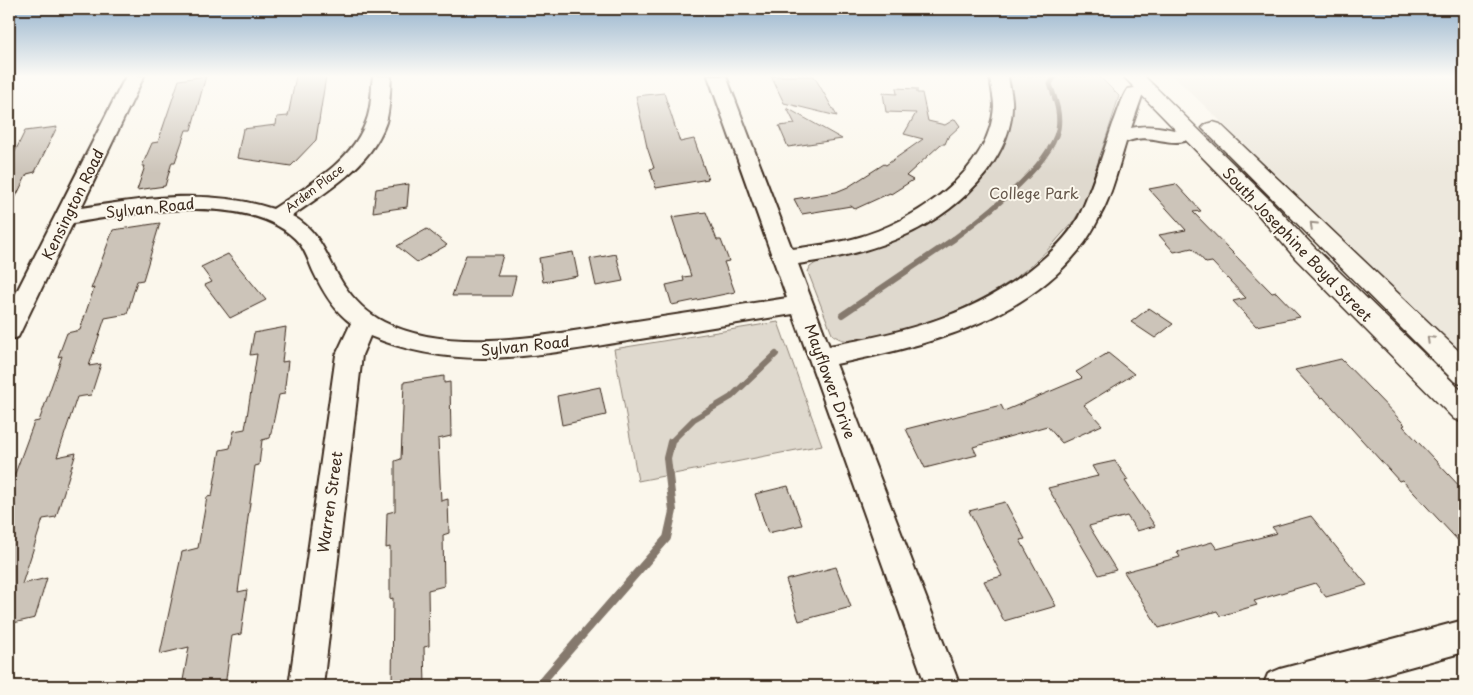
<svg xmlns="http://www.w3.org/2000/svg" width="1473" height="695" font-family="'Playpen Sans',sans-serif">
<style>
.built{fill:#ede8dd}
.green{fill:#dfd9ce;stroke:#8d8276}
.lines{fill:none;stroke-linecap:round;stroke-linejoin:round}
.stream-far2{stroke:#85796d;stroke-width:5}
.stream-far1{stroke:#85796d;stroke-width:6}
.stream{stroke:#85796d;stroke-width:8}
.building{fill:#ccc4b9;stroke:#3b2a1e}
.street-casing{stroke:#3b2a1e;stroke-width:4}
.secondary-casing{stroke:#3b2a1e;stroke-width:3}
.street{fill:#fbf7ec;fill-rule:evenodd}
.secondary{fill:#fbf7ec;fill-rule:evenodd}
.oneway{stroke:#9b9085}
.labels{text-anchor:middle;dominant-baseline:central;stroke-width:4;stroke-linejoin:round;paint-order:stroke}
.far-street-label{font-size:12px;fill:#3b2a1e;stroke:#fbf7ec}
.park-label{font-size:15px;fill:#64564a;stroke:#fbf7ec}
.street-label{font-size:15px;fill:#3b2a1e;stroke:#fbf7ec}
</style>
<rect width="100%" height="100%" fill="#fbf7ec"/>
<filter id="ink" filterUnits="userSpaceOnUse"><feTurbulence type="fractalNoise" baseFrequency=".02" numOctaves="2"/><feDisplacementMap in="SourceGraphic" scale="10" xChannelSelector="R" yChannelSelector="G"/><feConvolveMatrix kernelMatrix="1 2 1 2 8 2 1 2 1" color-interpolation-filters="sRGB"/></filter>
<g filter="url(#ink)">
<!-- built -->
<polygon class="built" points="1174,76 1464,76 1464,355 1188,90"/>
<!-- green -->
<g class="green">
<path d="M1007 76H1099L1119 96C1112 120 1104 144 1096 168 1091 184 1086 201 1078 214 1074 222 1067 228 1061 235 1019 286 960 314 897 331 877 336 849 349 832 334L808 272 810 267 817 262C893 247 975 218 1005 139 1013 120 1016 95 1007 76Z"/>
<polygon points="778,322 822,445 638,481 614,349"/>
</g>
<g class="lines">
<!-- stream-far2 -->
<path class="stream-far2" d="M952 240C982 218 1050 167 1058 129 1061 113 1055 99 1050 84L1055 76"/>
<!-- stream-far1 -->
<g class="stream-far1">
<polyline points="842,315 954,239"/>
<polyline points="670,443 694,419 731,397 776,354"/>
</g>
<!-- stream -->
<polyline class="stream" points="538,686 667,538 673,511 667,458 671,442"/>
</g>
<!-- building -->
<g class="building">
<polygon points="206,76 191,130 186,130 175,162 172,162 165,186 137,190 145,166 142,166 152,143 158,142 179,80"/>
<polygon points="296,76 326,76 316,140 291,166 237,158 243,129 276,125 277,117 288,116"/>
<polygon points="771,76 814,76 837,116 784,103"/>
<polygon points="896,88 917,89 917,93 922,93 928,121 945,125 955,119 960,126 948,137 945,144 941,144 906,176 913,180 891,194 890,193 855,209 851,206 802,214 794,199 836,192 848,187 884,164 886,165 923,139 904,134 916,113 886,112 883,93 897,94"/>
<polygon points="664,93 680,142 694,139 708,179 656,188 650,169 654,168 647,147 636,96"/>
<polygon points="787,108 842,139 788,147 779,126 795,124"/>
<polygon points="57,127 35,172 27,174 9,211 9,164 25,131"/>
<polygon points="409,184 407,207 373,212 376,189"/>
<polygon points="1176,184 1201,211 1193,212 1272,293 1276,292 1300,317 1256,326 1233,301 1246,298 1212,262 1206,263 1192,248 1174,252 1159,235 1186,230 1149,189"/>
<polygon points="706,212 717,240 721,240 729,261 724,262 735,292 672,305 666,285 684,281 683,277 691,276 672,217"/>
<polygon points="160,223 143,280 137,281 127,314 105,318 89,366 101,364 91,395 77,397 57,457 76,453 56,517 43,519 22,584 47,578 35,618 9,624 9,490 34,422 39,421 62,356 58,357 67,333 80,330 94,288 91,289 113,230"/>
<polygon points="427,229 447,245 417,262 397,246"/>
<polygon points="573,252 578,276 543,282 539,258"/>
<polygon points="228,254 266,300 230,318 205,285 212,282 201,267"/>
<polygon points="616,254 623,281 596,286 590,259"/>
<polygon points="466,255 503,255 497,276 516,276 511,296 452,296"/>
<polygon points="1149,308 1173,324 1155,338 1131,322"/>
<polygon points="286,327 282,362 288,361 284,394 279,395 270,438 262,440 259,465 255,466 238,592 247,590 241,634 232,636 225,686 182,686 189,647 160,654 182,552 198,548 207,497 212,496 220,450 230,448 234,431 245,429 257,354 250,355 254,333"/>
<polygon points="1108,353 1134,374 1084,405 1102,425 1062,443 1047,426 973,447 977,455 925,468 906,429 1001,405 1004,411 1082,378 1076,372"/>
<polygon points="1341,359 1405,425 1403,426 1464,491 1464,547 1402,480 1399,481 1323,397 1321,398 1295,370"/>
<polygon points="444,376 444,383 450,382 451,436 438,439 441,501 448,499 449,533 443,535 444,586 428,590 429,646 424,647 425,686 392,686 393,598 390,599 390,547 386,548 387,513 395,511 395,461 401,459 404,382"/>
<polygon points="600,387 606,415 562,425 557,396"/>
<polygon points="1115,461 1128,480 1125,481 1155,526 1137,531 1127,516 1089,526 1116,570 1099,575 1048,488 1098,476 1092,466"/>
<polygon points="788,486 802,525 768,533 755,494"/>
<polygon points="1005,502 1025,539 1020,540 1056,606 1004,621 984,581 1002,576 969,511"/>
<polygon points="1311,516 1367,585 1326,597 1315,583 1254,601 1257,605 1220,616 1217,611 1159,628 1124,572 1180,557 1177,552 1212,542 1217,549 1277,533 1272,527"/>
<polygon points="836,567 851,607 799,621 786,580"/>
</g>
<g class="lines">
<defs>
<g id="street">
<path d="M126 76H144L81 208C146 198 209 188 273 209 307 186 351 163 366 122 372 108 371 91 373 76H391C390 90 390 108 386 122 371 166 327 191 292 216 321 231 327 259 343 284 353 299 368 314 384 322 453 357 558 333 630 322 683 314 735 306 787 298L708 76H726L792 249C814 246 835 244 856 238 914 222 990 172 994 106 994 97 991 86 990 76H1008C1009 86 1013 97 1012 106 1012 131 1000 154 986 173 939 232 870 254 798 264L829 346C908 331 972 317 1036 265 1054 250 1073 232 1082 210 1094 182 1103 153 1113 124 1118 113 1121 99 1128 89L1134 88 1140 89 1143 93 1131 128C1150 124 1167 128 1185 133L1188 137 1185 141C1165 146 1150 132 1126 142 1119 164 1112 195 1101 214 1095 226 1088 239 1079 250 1020 323 924 346 836 364L960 686H926L793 314C738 323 683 332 628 341 538 355 457 373 370 336L362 355 323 686H289L336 355 351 323C334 311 322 290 313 271 309 262 306 252 300 244 254 189 135 213 73 223L21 331 18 337 9 340V307Z"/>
<polygon points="1464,620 1464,652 1340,686 1263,686 1268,674 1280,669"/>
</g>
<g id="secondary">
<polygon points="1123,76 1144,76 1271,201 1314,247 1464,393 1464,423 1454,419 1296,259 1255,211"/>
<polygon points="1213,122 1220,124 1464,356 1464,384 1454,381 1206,132 1202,128 1206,124"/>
</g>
</defs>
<!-- street casing -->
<use href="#street" class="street-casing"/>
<!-- secondary casing -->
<use href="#secondary" class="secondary-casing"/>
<!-- street -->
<use href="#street" class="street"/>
<!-- secondary -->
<use href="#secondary" class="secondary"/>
</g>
<!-- one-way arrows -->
<defs><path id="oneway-chevron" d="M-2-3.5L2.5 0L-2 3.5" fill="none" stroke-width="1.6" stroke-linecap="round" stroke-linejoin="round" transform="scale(1.25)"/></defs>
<g class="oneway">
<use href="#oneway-chevron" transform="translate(1313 225) rotate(-136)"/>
<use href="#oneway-chevron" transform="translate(1430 339) rotate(-135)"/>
</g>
</g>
<!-- sky -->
<linearGradient id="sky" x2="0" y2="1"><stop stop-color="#94b2cc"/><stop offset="0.44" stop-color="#fdfbf6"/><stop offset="1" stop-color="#fdfbf6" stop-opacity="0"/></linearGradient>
<rect width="1473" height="173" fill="url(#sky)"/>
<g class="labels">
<!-- far-street labels -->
<g class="far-street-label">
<text transform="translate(314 188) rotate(-37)">Arden Place</text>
</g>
<!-- park labels -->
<g class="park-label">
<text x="1034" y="192">College Park</text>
</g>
<!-- street labels -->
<g class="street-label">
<text transform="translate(72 204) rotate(-64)">Kensington Road</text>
<text transform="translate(150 207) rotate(-6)">Sylvan Road</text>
<text transform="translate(1298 244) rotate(46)">South Josephine Boyd Street</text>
<text transform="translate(525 345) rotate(-6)">Sylvan Road</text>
<text transform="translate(831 381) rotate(70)">Mayflower Drive</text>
<text transform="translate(329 502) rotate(-82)">Warren Street</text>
</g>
</g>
<!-- margin -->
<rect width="1473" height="695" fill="none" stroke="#fbf7ec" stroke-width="30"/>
<rect x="15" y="15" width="1443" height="665" fill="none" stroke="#3b2a1e" stroke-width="2" filter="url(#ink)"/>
</svg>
